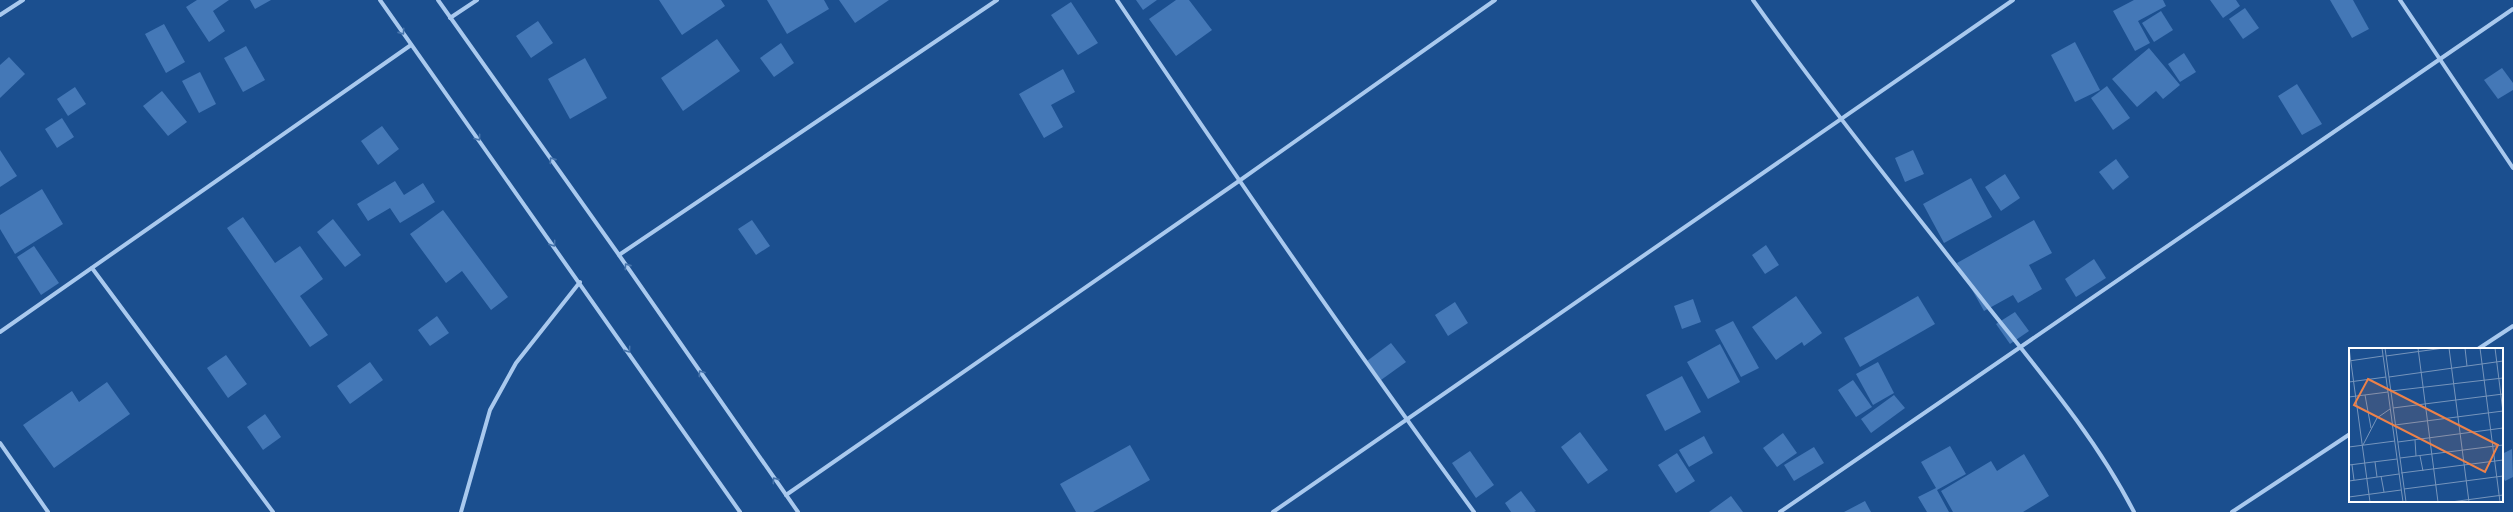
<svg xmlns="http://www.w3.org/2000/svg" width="2513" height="512" font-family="Figtree,sans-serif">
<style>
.building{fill:#4478b7}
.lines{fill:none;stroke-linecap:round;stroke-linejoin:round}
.street{stroke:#a9c9ee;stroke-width:4}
.oneway{stroke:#4674ac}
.inset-road{fill:none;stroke:#7695bc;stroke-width:1}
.view{fill:#ee8249;fill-opacity:0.15;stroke:#ee8249;stroke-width:2}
.inset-edge{fill:none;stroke:#fff;stroke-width:2}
</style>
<rect width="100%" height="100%" fill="#1b4f8f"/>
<!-- building -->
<g class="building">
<polygon points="197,0 229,0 213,11 225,31 209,42 186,7"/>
<polygon points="250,0 271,0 255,9"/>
<polygon points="659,0 721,0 725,6 682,35"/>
<polygon points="767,0 824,0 829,9 787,34"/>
<polygon points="839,0 889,0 855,23"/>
<polygon points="1136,0 1157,0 1143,10"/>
<polygon points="1176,0 1189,0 1212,30 1176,56 1149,19"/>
<polygon points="2134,0 2163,0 2166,6 2138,21 2150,43 2135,51 2113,11"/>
<polygon points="2210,0 2236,0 2240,6 2223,18"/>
<polygon points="2330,0 2353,0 2369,29 2352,38"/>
<polygon points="1071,2 1098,43 1078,55 1051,15"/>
<polygon points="2245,8 2259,28 2243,39 2229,19"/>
<polygon points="2161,11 2173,30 2154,42 2142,23"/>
<polygon points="538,21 553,43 531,58 516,36"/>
<polygon points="164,24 185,62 166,73 145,34"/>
<polygon points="717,39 740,71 683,111 661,78"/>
<polygon points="2075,42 2100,90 2075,102 2051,55"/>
<polygon points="781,43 794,63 774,77 760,58"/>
<polygon points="246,46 265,80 243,92 224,58"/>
<polygon points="2149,48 2180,85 2163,99 2156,91 2137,107 2112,79"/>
<polygon points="2184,53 2196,72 2180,82 2168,64"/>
<polygon points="9,57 25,74 0,98 0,65"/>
<polygon points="585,58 607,98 570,119 548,79"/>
<polygon points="2502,68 2513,83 2513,90 2498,99 2484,80"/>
<polygon points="1063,69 1075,92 1051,105 1063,127 1044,138 1019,94"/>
<polygon points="200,72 216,104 199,113 182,81"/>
<polygon points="2297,84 2322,124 2302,135 2278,96"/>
<polygon points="2107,86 2130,118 2113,130 2091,98"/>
<polygon points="75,87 86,104 68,116 57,99"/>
<polygon points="162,91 187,122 168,136 143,106"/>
<polygon points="62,118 74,137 57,148 45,129"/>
<polygon points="382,126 399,149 378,165 361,141"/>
<polygon points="0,150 17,176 0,187"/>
<polygon points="1913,150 1924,174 1905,182 1895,158"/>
<polygon points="2116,159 2129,177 2113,190 2099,172"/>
<polygon points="2005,174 2020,198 2001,211 1985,187"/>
<polygon points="1971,178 1992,217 1944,243 1923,204"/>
<polygon points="395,181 404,195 423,183 435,202 400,223 390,208 368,221 357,204"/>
<polygon points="42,189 63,224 15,254 0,229 0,215"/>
<polygon points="443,210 508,297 491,310 462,271 446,283 410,234"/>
<polygon points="243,217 275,263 300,246 323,279 300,296 328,335 310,347 227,228"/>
<polygon points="333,219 361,255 345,267 317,232"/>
<polygon points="752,220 770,246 756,255 738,229"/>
<polygon points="2034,220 2052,253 2029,265 2042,289 2018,303 2013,295 1984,311 1957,263"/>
<polygon points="1766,245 1779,265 1765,274 1752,255"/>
<polygon points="34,246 59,283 41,295 17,257"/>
<polygon points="2094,259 2106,278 2076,297 2065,279"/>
<polygon points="1796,296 1822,333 1804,346 1802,342 1776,360 1752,327"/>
<polygon points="1918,296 1935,324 1860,367 1844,338"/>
<polygon points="1693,299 1701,322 1682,329 1674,306"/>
<polygon points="1455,302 1468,323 1448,336 1435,315"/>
<polygon points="2015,312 2029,331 2010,344 1996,324"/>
<polygon points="437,316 449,333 430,346 418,330"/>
<polygon points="1733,321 1759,368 1741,377 1715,330"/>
<polygon points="1391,343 1406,362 1381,380 1367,361"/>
<polygon points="1720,344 1740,382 1708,399 1687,362"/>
<polygon points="226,355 247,384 228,398 207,368"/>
<polygon points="370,362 383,380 350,404 337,386"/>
<polygon points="1878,362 1894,393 1873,405 1856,374"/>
<polygon points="1682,376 1701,412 1665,431 1646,395"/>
<polygon points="1853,380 1872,407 1856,417 1838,390"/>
<polygon points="107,382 130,414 54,468 23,425 72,391 79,402"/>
<polygon points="1894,395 1905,408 1871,433 1861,419"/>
<polygon points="265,414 281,437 263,450 247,427"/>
<polygon points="1580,432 1608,470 1588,484 1561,447"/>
<polygon points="1783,433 1797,453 1777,467 1763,448"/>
<polygon points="1704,436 1713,453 1689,467 1679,450"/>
<polygon points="1130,445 1150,480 1093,512 1076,512 1060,484"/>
<polygon points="1950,446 1966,474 1937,490 1949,512 1927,512 1918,497 1936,488 1921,462"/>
<polygon points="1814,447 1824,463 1794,481 1784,465"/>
<polygon points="2512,449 2513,477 2505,481 2502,475 2502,454"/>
<polygon points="1470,451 1494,485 1476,498 1452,463"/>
<polygon points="1677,453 1695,481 1676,493 1658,465"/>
<polygon points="2024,454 2049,496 2023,512 1953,512 1941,491 1991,461 1997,471"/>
<polygon points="1521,491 1536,511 1534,512 1511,512 1505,503"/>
<polygon points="1731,496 1743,512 1709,512"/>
<polygon points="1865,501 1871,512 1844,512"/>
</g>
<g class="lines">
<!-- street -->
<g class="street">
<polyline points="380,0 740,512"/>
<polyline points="438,0 619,255 798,512"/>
<path d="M1117 0C1233 173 1351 344 1474 512"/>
<path d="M1753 0C1827 104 1907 203 1985 303 2038 370 2095 436 2134 512"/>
<polyline points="2400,0 2513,168"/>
<polyline points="0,15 23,0"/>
<polyline points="450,18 477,0"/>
<polyline points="619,255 997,0"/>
<polyline points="92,268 273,512"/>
<polyline points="0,332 411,45"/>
<polyline points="2478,349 2513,326"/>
<polyline points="0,443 48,512"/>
<polyline points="786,495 1239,181 1495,0"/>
<polyline points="461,512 490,410 516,363 580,282"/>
<polyline points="1273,512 2013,0"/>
<polyline points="1780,512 2513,9"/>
<polyline points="2232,512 2350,434"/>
</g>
</g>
<!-- one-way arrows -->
<defs><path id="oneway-chevron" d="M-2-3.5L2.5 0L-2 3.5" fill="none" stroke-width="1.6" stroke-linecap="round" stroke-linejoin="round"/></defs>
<g class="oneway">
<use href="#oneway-chevron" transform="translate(402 32) rotate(55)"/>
<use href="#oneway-chevron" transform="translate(478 138) rotate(54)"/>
<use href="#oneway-chevron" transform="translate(552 160) rotate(-125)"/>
<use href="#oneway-chevron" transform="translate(553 244) rotate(55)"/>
<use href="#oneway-chevron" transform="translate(627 266) rotate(-125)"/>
<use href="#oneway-chevron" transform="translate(628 350) rotate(55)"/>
<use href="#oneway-chevron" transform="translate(701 373) rotate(-125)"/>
<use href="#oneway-chevron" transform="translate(775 480) rotate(-125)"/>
</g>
<!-- overview -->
<g transform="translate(2349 348)">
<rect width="154" height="154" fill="#1b4f8f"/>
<path class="inset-road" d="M0 0 21 154M33 0 54 154M36 0 57 154M69 0 89 154M100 0 120 154M116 0 118 18M131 0 151 154M146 0 154 64M37 8 95 0M0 13 34 8M40 29 154 13M0 34 37 29M42 43 154 30M16 47 22 80M0 49 39 44M44 60 154 46M46 77 154 63M49 94 154 80M14 97 28 70 41 61M0 99 46 93M67 108 154 97M71 108 74 123M51 110 67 108 66 92M26 114 28 129M0 117 48 111M3 117 5 132M52 125 154 112M32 128 35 144M0 133 50 126M55 141 154 128M0 149 52 142M102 154 154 147"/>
<path class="view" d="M19 31 149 97 136 124 5 57Z"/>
<rect width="154" height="154" class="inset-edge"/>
</g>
</svg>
